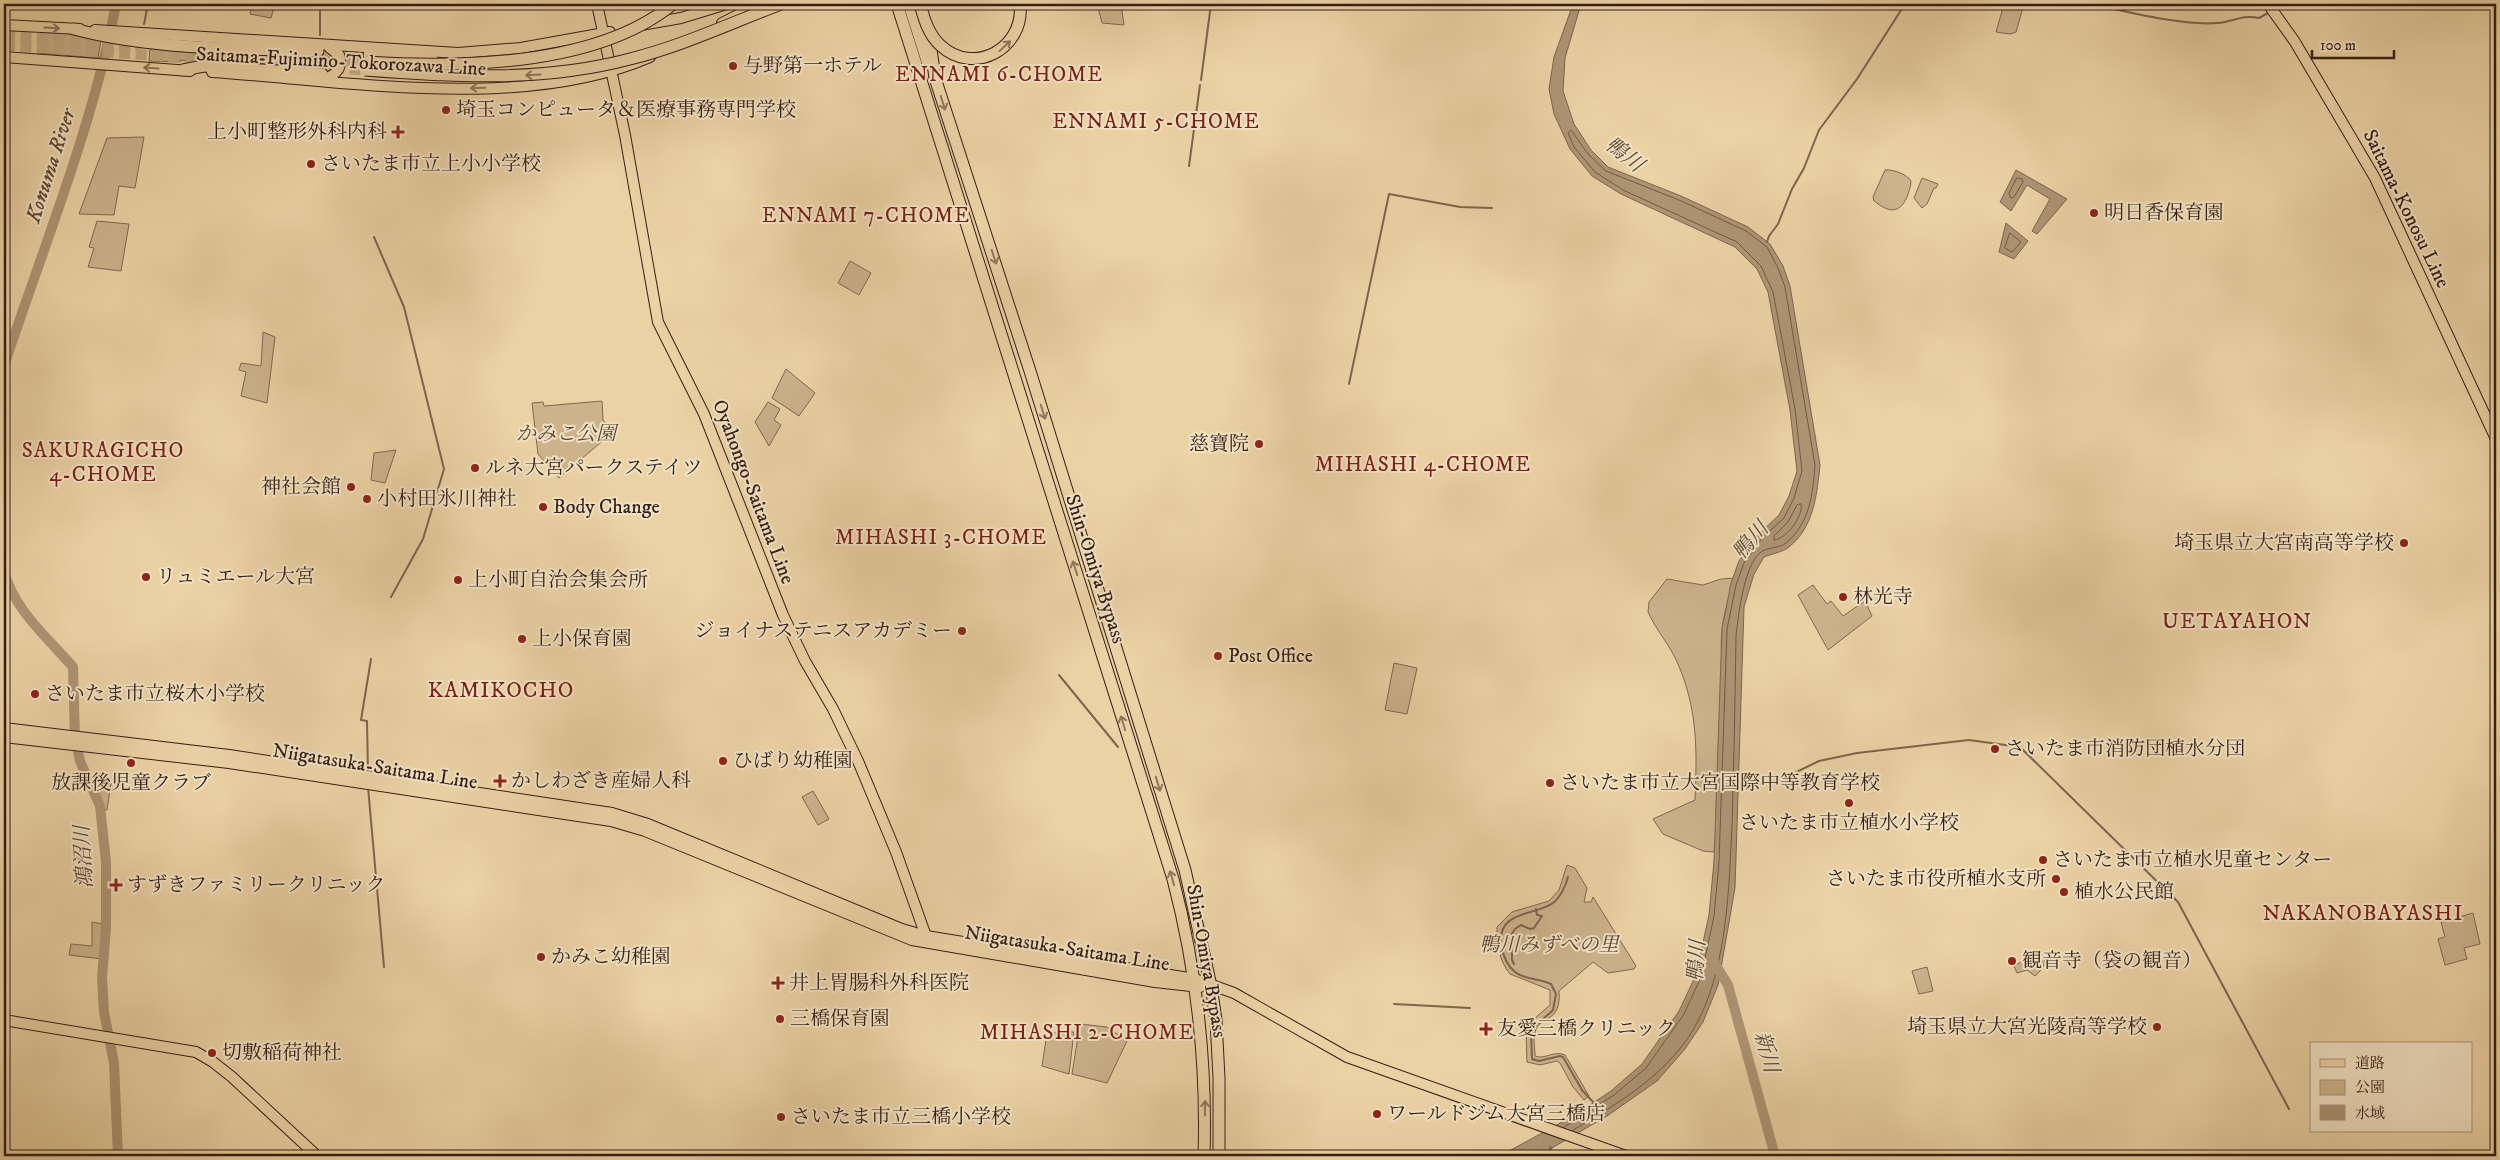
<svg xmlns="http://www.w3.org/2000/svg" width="2500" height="1160" font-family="'IM FELL DW Pica','Noto Serif JP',serif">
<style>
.green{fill:#ccb38c;stroke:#806850}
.water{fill:#ad9574;stroke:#7d654e}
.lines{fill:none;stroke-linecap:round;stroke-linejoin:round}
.shore{stroke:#705a44;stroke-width:1}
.stream{stroke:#7d654e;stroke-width:2}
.river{stroke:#ad9574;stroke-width:10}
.highway-tunnel{stroke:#c6ae88;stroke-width:11;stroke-dasharray:11 5.5;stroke-linecap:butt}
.major-casing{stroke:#341e14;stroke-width:12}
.highway-casing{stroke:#341e14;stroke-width:13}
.major{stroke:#ebd2a5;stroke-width:10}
.highway{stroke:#ebd2a5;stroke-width:11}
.highway-bridge-casing{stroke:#341e14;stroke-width:13;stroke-linecap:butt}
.highway-bridge{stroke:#ebd2a5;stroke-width:11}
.oneway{stroke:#90785c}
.poi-dot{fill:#8f2418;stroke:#f2e2c4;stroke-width:2}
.labels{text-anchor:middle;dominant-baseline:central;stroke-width:4;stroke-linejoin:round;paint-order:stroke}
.street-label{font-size:20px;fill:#341e14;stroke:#f2e2c4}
.poi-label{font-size:20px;fill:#341e14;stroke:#f2e2c4;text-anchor:start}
.park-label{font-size:20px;font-style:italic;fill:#5a4332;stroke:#f2e2c4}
.neighbourhood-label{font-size:21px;letter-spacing:1px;fill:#7a1f14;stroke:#f2e2c4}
.water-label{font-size:21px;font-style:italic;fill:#5e4836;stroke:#f2e2c4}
.quarter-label{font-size:22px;letter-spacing:1px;fill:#7a1f14;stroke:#f2e2c4}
</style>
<rect width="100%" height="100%" fill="#ebd2a5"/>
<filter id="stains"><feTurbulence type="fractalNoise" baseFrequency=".004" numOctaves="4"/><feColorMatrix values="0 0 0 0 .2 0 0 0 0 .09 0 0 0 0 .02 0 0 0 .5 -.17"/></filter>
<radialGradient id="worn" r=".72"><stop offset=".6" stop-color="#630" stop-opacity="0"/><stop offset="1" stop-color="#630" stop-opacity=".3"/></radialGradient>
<!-- green -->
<g class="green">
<polygon points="252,4 275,4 271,18 250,14"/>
<polygon points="1097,4 1121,4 1124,25 1102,23"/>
<polygon points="2004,4 2024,4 2016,32 2010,34 1996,32"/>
<polygon points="48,31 64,32 101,40 98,58 38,53 40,33"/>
<polygon points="150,48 233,55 258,52 323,55 324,50 329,50 338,61 327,75 251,65 188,63 188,61 180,60 180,62 149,61"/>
<polygon points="144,137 135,188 119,186 114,215 79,214 107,138"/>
<path d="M1885 170C1892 169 1907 174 1911 181 1911 186 1909 191 1907 197 1899 215 1888 212 1874 201L1873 197Z"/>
<polygon points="1922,178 1938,184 1936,188 1934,188 1927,204 1922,208 1914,198"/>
<polygon points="97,221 129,224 121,271 88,267 94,248 89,247"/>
<polygon points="850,261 871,273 859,295 838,283"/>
<polygon points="263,332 275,337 267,403 241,396 246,372 239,370 241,363 261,366"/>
<polygon points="786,369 815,393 799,416 772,398"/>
<polygon points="602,401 603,420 613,432 559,478 538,454 532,403 543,402 544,406"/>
<polygon points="768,402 780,409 774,420 781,425 769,446 755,422"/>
<polygon points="396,450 385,483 371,480 374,453"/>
<path d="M1737 578C1725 605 1719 630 1722 659L1721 798 1714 852 1703 851 1663 834 1653 819 1695 800C1697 752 1698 710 1678 664 1670 645 1656 630 1648 612L1649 602 1667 579 1703 585 1721 579Z"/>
<polygon points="1813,585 1827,604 1831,601 1843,616 1865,601 1872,616 1828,650 1798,595"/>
<polygon points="1394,663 1417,668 1407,714 1385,710"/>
<polygon points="89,779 111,783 107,810 101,810"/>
<polygon points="813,791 829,819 818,825 802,797"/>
<path d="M1567 865 1575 868 1587 888 1584 902H1591L1593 897 1636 966 1634 969 1608 973 1593 962 1559 991C1562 1024 1538 1016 1535 1032 1533 1039 1535 1048 1535 1056 1545 1060 1554 1050 1565 1055L1589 1096 1584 1100 1573 1087 1560 1063 1557 1061 1540 1065 1527 1062 1526 1030 1534 1019 1550 1005V990L1510 974C1499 961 1497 944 1497 927L1512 912 1549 901 1559 890Z"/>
<polygon points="2473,913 2480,944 2464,948 2467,959 2445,965 2438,939 2445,937 2441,922"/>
<polygon points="92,922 103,924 102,959 69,955 71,944 92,946"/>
<path d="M2043 951C2046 963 2045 967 2035 976L2027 970 2017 973 2014 966 2023 961 2026 966 2030 964 2028 957Z"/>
<polygon points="1927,967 1933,991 1919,994 1912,971"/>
<polygon points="1080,1024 1107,1027 1127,1041 1107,1083 1072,1074"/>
<polygon points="1074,1032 1069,1074 1042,1066 1047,1033"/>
</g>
<!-- water -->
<g class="water">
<path d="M1573 4H1581L1565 58 1563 91 1574 124 1591 150 1608 167 1681 196 1748 227 1770 244 1783 266 1790 286 1820 465C1817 494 1814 527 1789 547 1783 552 1771 554 1764 557L1754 574 1744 607 1735 888 1718 985 1703 1022 1685 1049 1657 1081 1607 1116 1538 1156H1500L1575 1115 1611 1091 1642 1064 1679 1011 1696 975 1709 915 1714 861 1722 629 1731 583 1739 561 1759 534 1779 515 1789 496 1797 471 1790 410 1768 292 1757 269 1735 247 1621 194 1592 176 1570 149 1554 114 1549 89 1554 57Z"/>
<polygon points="2016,170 2067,199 2037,234 2032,231 2050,199 2027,185 2011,211 2000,202"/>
<polygon points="2006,223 2028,241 2014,259 1999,252"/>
</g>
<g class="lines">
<!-- shore -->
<g class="shore">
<polygon points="2017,178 2022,179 2023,182 2014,197 2011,198 2009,194"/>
<polygon points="2010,233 2021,242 2012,252 2005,248"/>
<path d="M1801 504C1804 516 1786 539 1774 540V536L1788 522 1797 505Z"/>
<path d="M1564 1127 1614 1095 1646 1068 1684 1014 1701 977 1714 916 1719 862 1727 629 1736 585 1744 563 1763 537 1784 518 1794 498 1802 471 1795 409 1773 292 1761 266 1737 242 1623 190 1595 172 1574 147 1568 133 1571 130 1588 154 1606 171 1679 200 1746 231 1767 247 1778 268 1785 287 1815 465C1813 493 1810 523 1786 543 1780 548 1768 547 1761 552 1744 564 1738 617 1736 636 1735 700 1734 763 1732 826 1729 887 1727 964 1699 1019 1673 1071 1621 1102 1573 1130"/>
</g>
<!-- stream -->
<g class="stream">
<polyline points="320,4 320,35"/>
<path d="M2090 4C2126 11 2181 26 2217 23 2234 22 2241 14 2259 18L2270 12"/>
<polyline points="2276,8 2285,4"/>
<polyline points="144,24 148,4"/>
<polyline points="1201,80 1211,4"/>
<polyline points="1189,166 1200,85"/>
<polyline points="374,237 404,307 444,469 423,539 391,597"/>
<polyline points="1767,242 1769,236 1778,224 1792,189 1804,168 1819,130 1857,79 1905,4"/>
<polyline points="1349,384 1389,194 1460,207 1492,208"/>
<polyline points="1059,675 1118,747"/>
<polyline points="368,773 367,721 361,720 371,659"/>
<polyline points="1738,786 1756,785 1780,780 1819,761 1857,753 1969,740 2020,747 2178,902 2289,1109"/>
<polyline points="368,787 384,967"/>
<path d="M1568 877C1566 885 1560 898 1553 903 1535 916 1497 910 1501 945 1503 955 1506 965 1515 972 1525 980 1539 978 1551 984L1556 994 1553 1010 1531 1030 1532 1059 1539 1061 1560 1056 1563 1057 1582 1090 1594 1103"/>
<polyline points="1514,964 1512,960 1512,950 1507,941 1515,929 1521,925 1530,929 1534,928 1542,916 1537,915 1536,909"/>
<polyline points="1394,1004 1470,1008"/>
<polyline points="1550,1147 1555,1156"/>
</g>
<!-- river -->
<g class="river">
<path d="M4 366C43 248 93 126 116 4"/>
<path d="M4 571C14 610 47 637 73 667L75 738 80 761 100 806 106 862V928L102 978 104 1012 114 1063 118 1156"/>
<polyline points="1713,961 1728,985 1775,1156"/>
</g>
<!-- highway-tunnel -->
<g class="highway-tunnel">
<polyline points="4,36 142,46"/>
<polyline points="4,45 365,70"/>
<polyline points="257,54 367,62"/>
</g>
<defs>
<g id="major">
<polyline points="597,4 625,135 658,322 704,414 783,615 805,661 833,709 858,761 896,852 927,939"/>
<polyline points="2268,4 2295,42 2375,178 2496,439"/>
<polyline points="722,23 760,4"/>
<polyline points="4,25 80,29"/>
<polyline points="641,25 681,18 727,4"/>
<polyline points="95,30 458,53 521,48 610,32"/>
<polyline points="4,57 190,71"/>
<path d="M212 72C347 81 523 112 650 57"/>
<path d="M321 81C333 76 344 70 339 55L329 47"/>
<polyline points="4,728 229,755 612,813 648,824 902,929 926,936 1195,979 1234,993 1347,1057 1626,1156"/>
<polyline points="4,737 229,763 611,821 645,831 912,940 1155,982 1200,987"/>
<polyline points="4,1020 196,1052 213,1062 232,1077 317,1156"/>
</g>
<g id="highway">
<path d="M897 4 1173 879C1197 971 1207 1061 1204 1156"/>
<polyline points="909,4 928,64"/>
<polyline points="928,28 935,78 1030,371 1185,870 1211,986 1216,1020 1219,1078 1219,1156"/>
<path d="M74 29C153 50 237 48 318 51"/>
<polyline points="369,55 432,59"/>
<polyline points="183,70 204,66 322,74"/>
</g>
</defs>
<!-- major casing -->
<use href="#major" class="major-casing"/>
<!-- highway casing -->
<use href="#highway" class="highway-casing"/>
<!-- major -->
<use href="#major" class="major"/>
<!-- highway -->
<use href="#highway" class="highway"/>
<defs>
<g id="highway-bridge">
<path d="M920 4C924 18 928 34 940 45 974 77 1025 48 1020 4"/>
<path d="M367 62C461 68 597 66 673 4"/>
<path d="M365 70C454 77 543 82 630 59 682 46 731 23 781 4"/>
</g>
</defs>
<!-- highway-bridge casing -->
<use href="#highway-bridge" class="highway-bridge-casing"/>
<!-- highway-bridge -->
<use href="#highway-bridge" class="highway-bridge"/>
</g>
<!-- one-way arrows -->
<defs><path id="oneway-shaft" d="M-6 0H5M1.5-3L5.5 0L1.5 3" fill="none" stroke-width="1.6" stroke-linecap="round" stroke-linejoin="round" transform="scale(1.25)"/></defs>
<g class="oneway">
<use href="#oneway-shaft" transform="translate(52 28) rotate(3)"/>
<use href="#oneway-shaft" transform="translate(1005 46) rotate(-43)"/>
<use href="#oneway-shaft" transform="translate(151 68) rotate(-176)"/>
<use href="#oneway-shaft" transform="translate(533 75) rotate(177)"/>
<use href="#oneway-shaft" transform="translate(478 88) rotate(179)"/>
<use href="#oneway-shaft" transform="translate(943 103) rotate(72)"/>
<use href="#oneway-shaft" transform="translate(994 257) rotate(72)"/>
<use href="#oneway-shaft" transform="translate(1043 412) rotate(73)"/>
<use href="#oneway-shaft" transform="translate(1075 568) rotate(-108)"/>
<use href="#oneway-shaft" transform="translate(1123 723) rotate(-107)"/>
<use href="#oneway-shaft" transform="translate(1158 784) rotate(73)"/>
<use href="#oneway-shaft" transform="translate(1172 878) rotate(-106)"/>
<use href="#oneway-shaft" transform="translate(1205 1108) rotate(-89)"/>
</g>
<!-- markers -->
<g class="poi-dot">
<circle cx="733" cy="66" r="5"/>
<circle cx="446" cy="110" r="5"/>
<path d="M395.5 124.5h5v5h5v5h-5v5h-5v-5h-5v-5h5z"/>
<circle cx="311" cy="164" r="5"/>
<circle cx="2094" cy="213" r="5"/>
<circle cx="1259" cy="444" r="5"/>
<circle cx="475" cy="468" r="5"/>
<circle cx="351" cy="487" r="5"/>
<circle cx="367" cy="499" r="5"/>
<circle cx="543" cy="507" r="5"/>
<circle cx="2404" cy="543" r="5"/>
<circle cx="146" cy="577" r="5"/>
<circle cx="458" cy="580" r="5"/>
<circle cx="1843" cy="597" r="5"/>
<circle cx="962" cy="631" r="5"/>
<circle cx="522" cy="639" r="5"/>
<circle cx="1218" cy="656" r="5"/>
<circle cx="35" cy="694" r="5"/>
<circle cx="1995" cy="749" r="5"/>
<circle cx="723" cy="761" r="5"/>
<circle cx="131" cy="763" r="5"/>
<path d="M497.5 773.5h5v5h5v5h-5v5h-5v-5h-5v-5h5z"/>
<circle cx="1550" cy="783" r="5"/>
<circle cx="1849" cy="803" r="5"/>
<circle cx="2043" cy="860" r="5"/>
<circle cx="2056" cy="879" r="5"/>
<path d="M113.5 877.5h5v5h5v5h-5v5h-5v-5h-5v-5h5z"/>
<circle cx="2064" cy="892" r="5"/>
<circle cx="541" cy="957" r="5"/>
<circle cx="2012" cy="961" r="5"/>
<path d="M775.5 975.5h5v5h5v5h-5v5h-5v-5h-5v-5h5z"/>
<circle cx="780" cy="1019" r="5"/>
<circle cx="2157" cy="1027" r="5"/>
<path d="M1483.5 1021.5h5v5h5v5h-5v5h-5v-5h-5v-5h5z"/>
<circle cx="212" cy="1053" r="5"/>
<circle cx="1377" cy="1114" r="5"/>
<circle cx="781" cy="1117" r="5"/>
</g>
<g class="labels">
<!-- street labels -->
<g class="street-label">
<text transform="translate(341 62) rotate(3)">Saitama-Fujimino-Tokorozawa Line</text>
<text transform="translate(2406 209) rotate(64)">Saitama-Konosu Line</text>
<text transform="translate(753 492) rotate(69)">Oyahongo-Saitama Line</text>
<text transform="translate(1095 569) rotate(72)">Shin-Omiya Bypass</text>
<text transform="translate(375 767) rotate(9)">Niigatasuka-Saitama Line</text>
<text transform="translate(1067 949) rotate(9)">Niigatasuka-Saitama Line</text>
<text transform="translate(1206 961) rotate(80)">Shin-Omiya Bypass</text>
</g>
<!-- poi labels -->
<g class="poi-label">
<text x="743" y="66">与野第一ホテル</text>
<text x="456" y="110">埼玉コンピュータ＆医療事務専門学校</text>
<text x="387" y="132" text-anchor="end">上小町整形外科内科</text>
<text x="321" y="164">さいたま市立上小小学校</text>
<text x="2104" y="213">明日香保育園</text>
<text x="1249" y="444" text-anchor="end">慈寶院</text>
<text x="485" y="468">ルネ大宮パークステイツ</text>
<text x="341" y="487" text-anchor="end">神社会館</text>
<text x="377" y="499">小村田氷川神社</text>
<text x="553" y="507">Body Change</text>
<text x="2394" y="543" text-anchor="end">埼玉県立大宮南高等学校</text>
<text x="156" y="577">リュミエール大宮</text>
<text x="468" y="580">上小町自治会集会所</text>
<text x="1853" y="597">林光寺</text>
<text x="952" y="631" text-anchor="end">ジョイナステニスアカデミー</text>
<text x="532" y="639">上小保育園</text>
<text x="1228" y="656">Post Office</text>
<text x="45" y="694">さいたま市立桜木小学校</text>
<text x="2005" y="749">さいたま市消防団植水分団</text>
<text x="733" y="761">ひばり幼稚園</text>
<text x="511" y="781">かしわざき産婦人科</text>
<text x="131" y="783" text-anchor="middle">放課後児童クラブ</text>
<text x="1560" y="783">さいたま市立大宮国際中等教育学校</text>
<text x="1849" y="823" text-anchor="middle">さいたま市立植水小学校</text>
<text x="2053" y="860">さいたま市立植水児童センター</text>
<text x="2046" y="879" text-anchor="end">さいたま市役所植水支所</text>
<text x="127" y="885">すずきファミリークリニック</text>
<text x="2074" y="892">植水公民館</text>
<text x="551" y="957">かみこ幼稚園</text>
<text x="2022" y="961">観音寺（袋の観音）</text>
<text x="789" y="983">井上胃腸科外科医院</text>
<text x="790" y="1019">三橋保育園</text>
<text x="2147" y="1027" text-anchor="end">埼玉県立大宮光陵高等学校</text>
<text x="1497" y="1029">友愛三橋クリニック</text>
<text x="222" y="1053">切敷稲荷神社</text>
<text x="1387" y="1114">ワールドジム大宮三橋店</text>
<text x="791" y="1117">さいたま市立三橋小学校</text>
</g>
<!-- park labels -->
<g class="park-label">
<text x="566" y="434">かみこ公園</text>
<text x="1549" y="945">鴨川みずべの里</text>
</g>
<!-- neighbourhood labels -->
<g class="neighbourhood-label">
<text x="999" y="75">ENNAMI 6-CHOME</text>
<text x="1156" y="122">ENNAMI 5-CHOME</text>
<text x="866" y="216">ENNAMI 7-CHOME</text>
<text x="103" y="451">SAKURAGICHO<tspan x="103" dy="24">4-CHOME</tspan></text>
<text x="1423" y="465">MIHASHI 4-CHOME</text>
<text x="941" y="538">MIHASHI 3-CHOME</text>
<text x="1087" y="1033">MIHASHI 2-CHOME</text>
</g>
<!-- water labels -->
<g class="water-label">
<text transform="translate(1624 155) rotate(38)">鴨川</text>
<text transform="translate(51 166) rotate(-72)">Konuma River</text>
<text transform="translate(1751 541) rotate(-49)">鴨川</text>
<text transform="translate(84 857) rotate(-93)">鴻沼川</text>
<text transform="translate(1697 961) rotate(-86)">鴨川</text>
<text transform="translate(1766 1052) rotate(75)">新川</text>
</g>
<!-- quarter labels -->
<g class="quarter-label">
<text x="2237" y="621">UETAYAHON</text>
<text x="501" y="690">KAMIKOCHO</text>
<text x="2363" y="913">NAKANOBAYASHI</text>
</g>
</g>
<!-- margin -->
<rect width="2500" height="1160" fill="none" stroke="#ebd2a5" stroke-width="20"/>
<rect x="5" y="5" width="2490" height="1150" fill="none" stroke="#341e14" stroke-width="2.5"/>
<rect x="10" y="10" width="2480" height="1140" fill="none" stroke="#341e14"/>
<!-- legend -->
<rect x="2310" y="1042" width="162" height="90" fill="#f2e2c4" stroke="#a6947e"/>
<rect x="2320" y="1059" width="25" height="8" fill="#ebd2a5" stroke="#a6947e"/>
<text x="2355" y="1068" font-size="15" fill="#341e14">道路</text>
<rect x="2320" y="1080" width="25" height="15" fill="#ccb38c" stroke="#a6947e"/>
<text x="2355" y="1092" font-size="15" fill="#341e14">公園</text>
<rect x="2320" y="1105" width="25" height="15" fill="#ad9574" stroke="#a6947e"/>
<text x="2355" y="1118" font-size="15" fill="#341e14">水域</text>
<!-- scale -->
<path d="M2312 50v8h82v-8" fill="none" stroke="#341e14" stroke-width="2.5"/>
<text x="2320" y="50" font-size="15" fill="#341e14" stroke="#f2e2c4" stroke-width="4" paint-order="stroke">100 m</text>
<rect width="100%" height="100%" filter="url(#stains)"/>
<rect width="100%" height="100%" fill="url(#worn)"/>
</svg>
